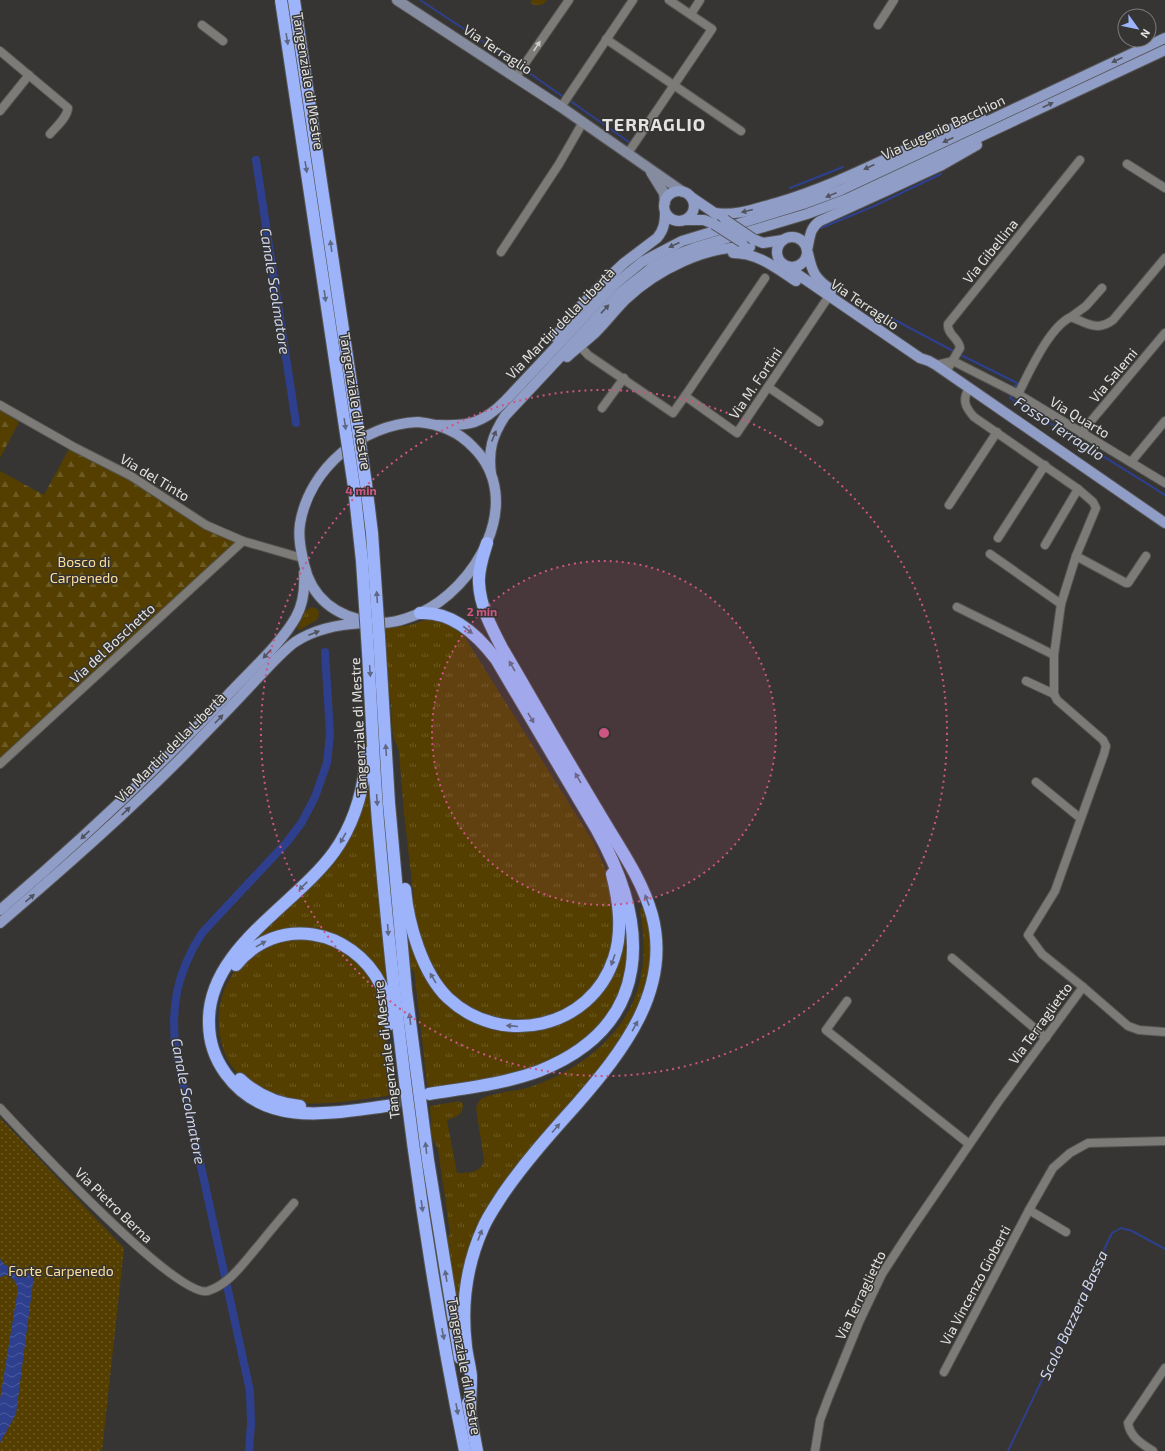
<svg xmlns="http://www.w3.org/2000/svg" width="1165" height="1451" font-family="'Exo 2',sans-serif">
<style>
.grass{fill:url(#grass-tufts)}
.forest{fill:url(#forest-firs)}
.park{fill:url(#park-dots)}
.water{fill:url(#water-waves)}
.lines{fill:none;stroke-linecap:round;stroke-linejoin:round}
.stream{stroke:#2e408d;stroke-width:2}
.canal{stroke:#2e408d;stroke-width:8}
.highway-tunnel{stroke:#504f4d;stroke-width:12;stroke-dasharray:12 6;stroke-linecap:butt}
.street-casing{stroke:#545452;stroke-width:10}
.secondary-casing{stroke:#545452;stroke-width:12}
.primary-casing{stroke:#545452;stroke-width:12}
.highway-casing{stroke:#545452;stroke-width:14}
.street{stroke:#7c7b78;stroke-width:8}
.secondary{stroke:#868c9f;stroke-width:10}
.primary{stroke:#909dc7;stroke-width:10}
.highway{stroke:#9db4fb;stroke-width:12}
.primary-bridge-casing{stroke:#545452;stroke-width:12;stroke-linecap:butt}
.highway-bridge-casing{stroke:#545452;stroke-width:14;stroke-linecap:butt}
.primary-bridge{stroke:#909dc7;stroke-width:10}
.highway-bridge{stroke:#9db4fb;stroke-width:12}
.oneway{fill:#5f6883}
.oneway2{fill:#cececc}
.oneway3{fill:#51545f}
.ring{fill:none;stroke:#cc5583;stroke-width:2;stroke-dasharray:2 4}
.labels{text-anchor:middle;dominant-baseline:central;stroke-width:3;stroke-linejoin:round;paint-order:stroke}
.street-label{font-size:14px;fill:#e3e3e1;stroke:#363533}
.park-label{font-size:14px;fill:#fdde98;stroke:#363533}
.water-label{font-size:15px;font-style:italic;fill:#d0d8ef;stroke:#363533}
.district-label{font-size:18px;font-weight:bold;letter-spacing:1px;fill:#e3e3e1;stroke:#363533}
.centre{fill:#cc5583;stroke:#363533;stroke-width:2}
.ring-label{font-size:12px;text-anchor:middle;font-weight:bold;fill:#cc5583;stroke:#363533;stroke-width:3;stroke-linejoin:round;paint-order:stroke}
</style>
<defs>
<pattern id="grass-tufts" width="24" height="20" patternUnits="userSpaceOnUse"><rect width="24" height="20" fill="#543f00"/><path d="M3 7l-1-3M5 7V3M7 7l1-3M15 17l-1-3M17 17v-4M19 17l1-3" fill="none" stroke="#6c5b25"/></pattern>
<pattern id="forest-firs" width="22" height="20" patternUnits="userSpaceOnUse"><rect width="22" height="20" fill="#543f00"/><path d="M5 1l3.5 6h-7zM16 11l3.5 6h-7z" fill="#6c5b25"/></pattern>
<pattern id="park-dots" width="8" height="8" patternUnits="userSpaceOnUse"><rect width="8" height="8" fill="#543f00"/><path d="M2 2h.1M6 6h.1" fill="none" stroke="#6c5b25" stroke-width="1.8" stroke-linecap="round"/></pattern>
<pattern id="water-waves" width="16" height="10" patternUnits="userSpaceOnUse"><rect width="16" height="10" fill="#2e408d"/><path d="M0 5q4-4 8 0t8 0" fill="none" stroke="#4c5b9d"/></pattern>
</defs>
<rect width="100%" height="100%" fill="#363533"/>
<!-- grass -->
<g class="grass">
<path d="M532 0H547C542 7 536 6 530 3Z"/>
<polygon points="312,607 317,609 319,612 318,619 300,630 298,629 298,627 306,610"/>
<path d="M429 619C443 621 453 626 464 636L594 843 606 871 613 897 615 940 599 983 565 1014 507 1024 455 1001 426 960 411 904 414 900 404 813 399 751 393 736 385 628 410 625Z"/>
<path d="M367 785 369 786 386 980 384 982 381 981C374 969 366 957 354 949 316 920 255 927 228 969 199 1012 212 1079 262 1101 288 1113 312 1110 339 1109 306 1116 262 1112 238 1085 222 1068 211 1047 211 1023 211 975 246 944 278 913 297 896 315 879 331 859 349 837 357 813 365 786Z"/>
<path d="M642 907 645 908 651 941 648 980 630 1028 498 1197 459 1301H457L446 1244 450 1233 438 1149 432 1137 430 1106 460 1101 463 1104C463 1115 457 1117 447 1120L457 1173C467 1173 482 1173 484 1160L476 1108C477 1105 478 1103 480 1100 489 1093 516 1091 527 1088 577 1072 625 1037 639 985 646 960 644 935 640 909Z"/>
<polygon points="626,920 627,964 621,992 606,1019 584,1041 530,1071 428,1091 414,970 411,970 408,944 412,944 427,976 497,1029 584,1009"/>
<path d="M290 939 319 940 349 954 373 980 382 1000 394 1095C361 1099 325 1107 291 1102 288 1101 283 1101 279 1100 273 1097 243 1079 238 1074 214 1048 213 1003 232 975 240 964 255 951 267 946 274 942 283 941 290 939Z"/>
</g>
<!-- forest -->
<g class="forest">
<polygon points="0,410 19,422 0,458"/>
<polygon points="69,449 129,479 238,542 0,761 0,471 44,495"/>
</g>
<!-- park -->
<polygon class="park" points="0,1118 124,1248 102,1451 0,1451"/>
<!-- water -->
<polygon class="water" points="0,1259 5,1265 34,1275 16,1414 0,1443 0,1399 18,1288 14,1280 7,1275 0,1277"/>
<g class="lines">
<!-- stream -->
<g class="stream">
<polyline points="420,0 502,54"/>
<polyline points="525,70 565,98"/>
<polyline points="569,100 629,142"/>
<polyline points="921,134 925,133"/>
<polyline points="790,188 843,167"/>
<polyline points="821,228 872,207 941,174"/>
<polyline points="863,303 955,352"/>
<polyline points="959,354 1017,383 1014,389"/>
<polyline points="1012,393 1010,398 1165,495"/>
<polyline points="1008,1451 1112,1233 1121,1228 1132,1231 1165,1249"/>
</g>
<!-- canal -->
<g class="canal">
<polyline points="256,160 296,423"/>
<path d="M249 1451 251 1424 250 1391 176 1052C170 1007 177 972 202 933L287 842 302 822 315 797 327 763 330 734 325 652"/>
</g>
<!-- highway-tunnel -->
<polyline class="highway-tunnel" points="393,1098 429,1094"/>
<defs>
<g id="street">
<polyline points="691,14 700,0"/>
<polyline points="202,25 223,41"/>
<polyline points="878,25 894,0"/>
<polyline points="606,39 741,131"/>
<path d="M0 51 68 108C67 118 56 127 50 134"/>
<polyline points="515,78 569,0"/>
<polyline points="561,107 633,0"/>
<polyline points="0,111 29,75"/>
<polyline points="628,153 712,29 669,0"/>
<polyline points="1127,164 1165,188"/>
<polyline points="501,252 559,164 583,122"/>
<polyline points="765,278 685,396 737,433 829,296"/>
<polyline points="1071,317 1086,306 1102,288"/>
<polyline points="580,346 588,355 673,413 685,396"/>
<polyline points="936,365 953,361 1018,394 1165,483"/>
<path d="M946 372 960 348C959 338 947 335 948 324L1080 160"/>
<polyline points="768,387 819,422"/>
<path d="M1018 394C1029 373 1049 327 1071 317 1087 323 1097 332 1113 320L1165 258"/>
<polyline points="0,405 74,447 131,476 206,525 243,541 302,558"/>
<polyline points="602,408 624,378"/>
<polyline points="1081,433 1165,333"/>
<polyline points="1131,462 1165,421"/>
<polyline points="949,505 997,432"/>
<polyline points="998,538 1045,465"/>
<polyline points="1045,545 1078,489"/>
<polyline points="990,554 1061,604"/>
<polyline points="1076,556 1126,583 1128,583 1146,556"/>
<polyline points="957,607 1054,655"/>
<polyline points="1026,681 1054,694"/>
<polyline points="0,764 243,541"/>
<polyline points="1036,782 1080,818"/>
<polyline points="952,958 1046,1038"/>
<polyline points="1083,987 1128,1026 1139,1030 1165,1032"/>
<polyline points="847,1001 826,1030 969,1144"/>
<path d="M0 1108C26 1136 177 1300 208 1291 230 1284 244 1262 259 1245 270 1231 282 1217 294 1203"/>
<polyline points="1029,1210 1066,1232"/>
<polyline points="944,1372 1029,1210 1053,1168 1070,1153 1088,1143 1165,1141"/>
<path d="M815 1451 820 1420 829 1396 860 1320 882 1274 908 1234 999 1101 1083 987 1042 954 1028 935 1055 891 1104 754 1106 746 1103 740 1057 700 1054 694V655L1061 604 1076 556 1096 508 1093 502 1078 489 974 417C965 407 962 400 969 388"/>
<path d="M1153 1451C1142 1444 1130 1437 1128 1423L1165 1368"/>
</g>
<g id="secondary">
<polyline points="397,0 561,107 683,192"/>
<polyline points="651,172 664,193 665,203"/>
</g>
<g id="primary">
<circle cx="679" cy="206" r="15"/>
<polyline points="691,197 719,216"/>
<path d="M714 213C737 216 754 209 776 203 817 191 854 174 892 156 921 142 951 127 982 119"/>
<polyline points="686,220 704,220 714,224"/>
<circle cx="792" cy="252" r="15"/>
<polyline points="753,239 763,243 783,240"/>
<path d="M807 250C810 239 809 228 820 221L886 191 942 165 977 145"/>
<path d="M733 253C758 253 776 268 796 281"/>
<path d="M808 253C812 272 815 279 832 290"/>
<polyline points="787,267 920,358 929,361 936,365 1165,523"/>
<path d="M555 337 578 309 607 279 624 263 657 238C664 230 665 222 665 212"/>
<path d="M567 357C576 349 586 341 595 333 606 322 615 310 626 299 657 270 706 245 750 247"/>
<path d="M418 422C440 424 458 431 473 447 527 500 476 589 418 614 403 620 388 625 372 622 338 617 312 600 304 564 301 551 298 538 300 524 309 468 363 424 418 422Z"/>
<path d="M438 425C469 426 482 424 505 401L614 285 642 262 657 254 682 241 803 204 841 190 1165 38"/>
<path d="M491 474C488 450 492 436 505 416L620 293 653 267 676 255 697 247 807 214 847 199 1165 50"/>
<path d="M0 910C79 842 154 772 226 697 247 674 281 644 296 617 303 604 305 588 304 573"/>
<path d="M0 923C64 868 128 812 187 752 209 729 232 706 254 682 267 669 280 653 295 642 315 629 340 624 364 623"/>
</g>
<g id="highway">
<path d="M420 613C452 611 477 634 496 659L597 830C650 925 655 1025 539 1071 504 1084 466 1088 429 1094"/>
<path d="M367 636C371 698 373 760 378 822 396 1033 422 1243 465 1451"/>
<polyline points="379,636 389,803 406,991 428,1160 460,1358"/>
<path d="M367 753C364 788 355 823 334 852 295 906 207 949 209 1023 209 1042 215 1059 226 1074 267 1130 336 1112 394 1105"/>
<path d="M405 889C408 923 422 973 448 998 501 1048 591 1029 614 958 623 931 619 902 612 874"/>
<path d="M236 965C277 914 352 928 381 985 387 997 388 1011 390 1024"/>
<path d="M240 1079C257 1095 277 1104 300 1106"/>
<polyline points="468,1403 477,1451"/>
<path d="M470 1411C470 1399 471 1388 471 1376 470 1366 467 1356 466 1346 461 1305 466 1266 483 1228 488 1216 496 1205 503 1194 525 1162 551 1133 577 1104 622 1052 672 990 652 915 641 876 616 843 596 808 564 755 533 701 502 648 491 627 480 606 479 583 478 570 483 556 487 543"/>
</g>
</defs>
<!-- street casing -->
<use href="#street" class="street-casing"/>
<!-- secondary casing -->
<use href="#secondary" class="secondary-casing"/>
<!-- primary casing -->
<use href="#primary" class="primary-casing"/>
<!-- highway casing -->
<use href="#highway" class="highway-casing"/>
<!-- street -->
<use href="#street" class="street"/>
<!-- secondary -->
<use href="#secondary" class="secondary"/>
<!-- primary -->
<use href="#primary" class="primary"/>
<!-- highway -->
<use href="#highway" class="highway"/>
<defs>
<g id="primary-bridge">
<polyline points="725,220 753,239"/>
<polyline points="714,224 742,242"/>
</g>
<g id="highway-bridge">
<polyline points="281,0 354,487 362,561 367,636"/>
<polyline points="294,0 366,484 372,533 379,636"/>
</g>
</defs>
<!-- primary-bridge casing -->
<use href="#primary-bridge" class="primary-bridge-casing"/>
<!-- highway-bridge casing -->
<use href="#highway-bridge" class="highway-bridge-casing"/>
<!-- primary-bridge -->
<use href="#primary-bridge" class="primary-bridge"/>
<!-- highway-bridge -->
<use href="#highway-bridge" class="highway-bridge"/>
</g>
<!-- one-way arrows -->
<defs><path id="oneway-solid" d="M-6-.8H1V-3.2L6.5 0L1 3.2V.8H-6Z"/></defs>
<g class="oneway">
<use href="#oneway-solid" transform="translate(287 39) rotate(81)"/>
<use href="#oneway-solid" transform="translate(306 167) rotate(81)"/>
<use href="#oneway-solid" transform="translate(331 246) rotate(-98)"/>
<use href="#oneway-solid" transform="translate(325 296) rotate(82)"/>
<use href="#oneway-solid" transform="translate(345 424) rotate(82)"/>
<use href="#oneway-solid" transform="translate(377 597) rotate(-94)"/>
<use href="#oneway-solid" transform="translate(468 630) rotate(38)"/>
<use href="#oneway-solid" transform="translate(512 666) rotate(-120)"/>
<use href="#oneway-solid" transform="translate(370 671) rotate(86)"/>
<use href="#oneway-solid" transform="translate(531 718) rotate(59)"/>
<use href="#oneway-solid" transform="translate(386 750) rotate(-94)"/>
<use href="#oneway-solid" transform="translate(578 778) rotate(-120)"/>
<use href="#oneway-solid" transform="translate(377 800) rotate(86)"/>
<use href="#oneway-solid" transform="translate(343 838) rotate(119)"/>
<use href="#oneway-solid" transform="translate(303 886) rotate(136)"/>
<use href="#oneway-solid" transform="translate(647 900) rotate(-111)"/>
<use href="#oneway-solid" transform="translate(388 930) rotate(86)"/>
<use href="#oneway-solid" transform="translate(261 944) rotate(-29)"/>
<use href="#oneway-solid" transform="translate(613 960) rotate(109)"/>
<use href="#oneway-solid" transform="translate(433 978) rotate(-121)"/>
<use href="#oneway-solid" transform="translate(410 1019) rotate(-97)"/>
<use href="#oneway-solid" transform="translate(512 1026) rotate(-175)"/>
<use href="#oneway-solid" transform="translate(635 1026) rotate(-61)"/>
<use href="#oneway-solid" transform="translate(556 1128) rotate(-49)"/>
<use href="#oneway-solid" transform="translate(426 1148) rotate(-97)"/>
<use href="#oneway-solid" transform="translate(422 1206) rotate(82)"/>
<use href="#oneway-solid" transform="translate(480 1235) rotate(-69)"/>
<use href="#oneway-solid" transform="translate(446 1276) rotate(-99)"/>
<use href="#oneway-solid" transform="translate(443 1334) rotate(79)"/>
<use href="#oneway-solid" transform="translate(457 1409) rotate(80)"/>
</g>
<use class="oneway2" href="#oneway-solid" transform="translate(537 46) rotate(-56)"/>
<g class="oneway3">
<use href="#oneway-solid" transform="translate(1117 60) rotate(155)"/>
<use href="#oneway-solid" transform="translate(1048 105) rotate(-25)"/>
<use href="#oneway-solid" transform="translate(948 140) rotate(155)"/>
<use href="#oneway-solid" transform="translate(869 167) rotate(155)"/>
<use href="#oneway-solid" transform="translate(831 195) rotate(158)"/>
<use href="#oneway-solid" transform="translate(747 211) rotate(166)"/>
<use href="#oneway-solid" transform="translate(674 245) rotate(155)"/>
<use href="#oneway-solid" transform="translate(605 309) rotate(-47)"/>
<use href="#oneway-solid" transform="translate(494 436) rotate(-68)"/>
<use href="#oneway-solid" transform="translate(314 633) rotate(-21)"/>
<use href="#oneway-solid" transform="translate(267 654) rotate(133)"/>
<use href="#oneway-solid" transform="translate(219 719) rotate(-46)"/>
<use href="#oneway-solid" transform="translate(126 811) rotate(-43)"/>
<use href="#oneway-solid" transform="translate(85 835) rotate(137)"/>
<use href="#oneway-solid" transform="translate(30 898) rotate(-40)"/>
</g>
<!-- distance rings -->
<circle cx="604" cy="733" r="172" fill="#cc5583" fill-opacity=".12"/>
<g class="ring">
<circle cx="604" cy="733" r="172"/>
<circle cx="604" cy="733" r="343"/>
</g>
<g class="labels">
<!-- street labels -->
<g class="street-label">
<text transform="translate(498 49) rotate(33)">Via Terraglio</text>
<text transform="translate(309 81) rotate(81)">Tangenziale di Mestre</text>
<text transform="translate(943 127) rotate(-25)">Via Eugenio Bacchion</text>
<text transform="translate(990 251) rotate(-51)">Via Gibellina</text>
<text transform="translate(865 304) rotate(34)">Via Terraglio</text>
<text transform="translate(560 323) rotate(-46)">Via Martiri della Libertà</text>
<text transform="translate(1113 375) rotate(-50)">Via Salemi</text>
<text transform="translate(755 383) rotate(-56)">Via M. Fortini</text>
<text transform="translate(356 401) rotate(81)">Tangenziale di Mestre</text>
<text transform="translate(1080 417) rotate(31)">Via Quarto</text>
<text transform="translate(155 477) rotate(31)">Via del Tinto</text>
<text transform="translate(112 643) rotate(-43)">Via del Boschetto</text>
<text transform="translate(358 727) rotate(-93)">Tangenziale di Mestre</text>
<text transform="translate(170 747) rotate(-45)">Via Martiri della Libertà</text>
<text transform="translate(1040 1023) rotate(-54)">Via Terraglietto</text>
<text transform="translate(386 1050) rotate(-97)">Tangenziale di Mestre</text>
<text transform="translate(114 1205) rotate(44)">Via Pietro Berna</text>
<text transform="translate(975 1285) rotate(-62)">Via Vincenzo Gioberti</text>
<text transform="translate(860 1295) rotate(-64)">Via Terraglietto</text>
<text transform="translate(465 1366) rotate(80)">Tangenziale di Mestre</text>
</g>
<!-- park labels -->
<g class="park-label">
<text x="84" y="561">Bosco di<tspan x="84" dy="16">Carpenedo</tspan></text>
<text x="61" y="1270">Forte Carpenedo</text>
</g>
<!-- water labels -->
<g class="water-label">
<text transform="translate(276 291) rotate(81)">Canale Scolmatore</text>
<text transform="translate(1060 428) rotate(33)">Fosso Terraglio</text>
<text transform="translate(189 1101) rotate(79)">Canale Scolmatore</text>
<text transform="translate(1073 1315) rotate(-65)">Scolo Bazzera Bassa</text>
</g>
<!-- district labels -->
<g class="district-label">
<text x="654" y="124">TERRAGLIO</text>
</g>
</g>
<circle cx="604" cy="733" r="6" class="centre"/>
<g class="ring-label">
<text x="361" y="495">4 min</text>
<text x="482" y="616">2 min</text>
</g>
<!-- north arrow -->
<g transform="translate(1137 28) rotate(123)"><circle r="19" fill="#363533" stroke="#7b7b79"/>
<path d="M0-3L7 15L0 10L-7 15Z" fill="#9cb4fd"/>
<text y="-6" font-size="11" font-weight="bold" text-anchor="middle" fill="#e3e3e1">N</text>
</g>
</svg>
